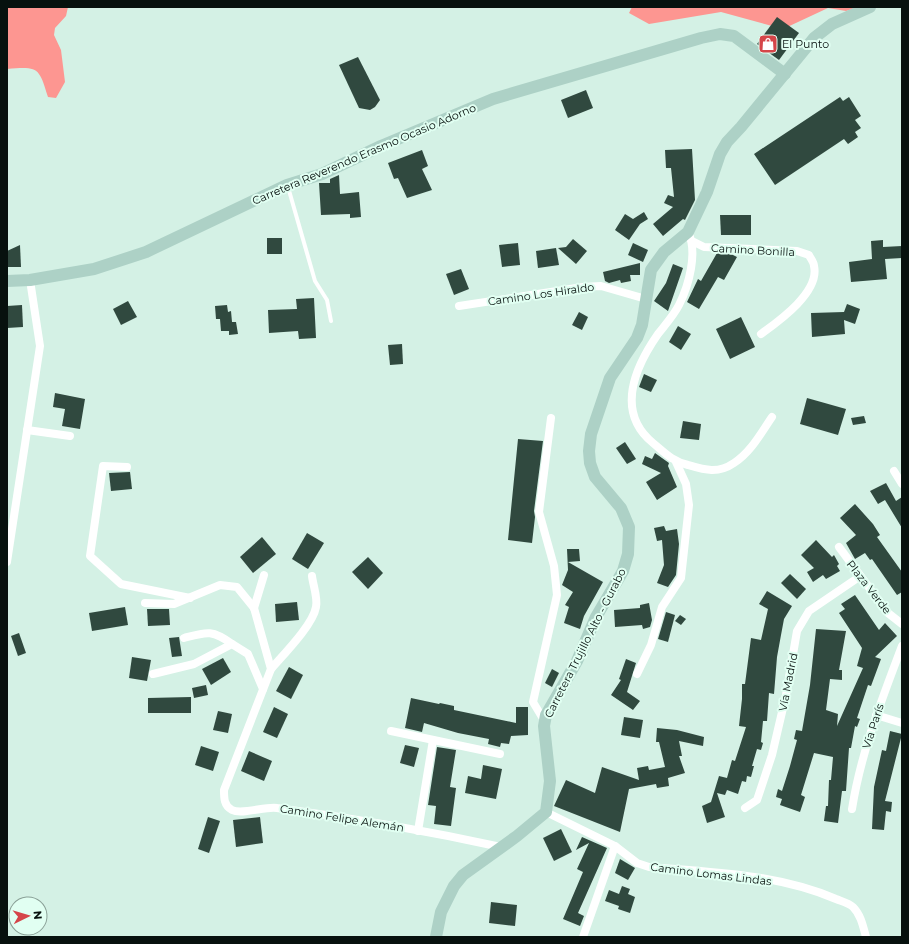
<svg xmlns="http://www.w3.org/2000/svg" width="909" height="944" font-family="Montserrat,sans-serif">
<style>
.forest{fill:#fd9691}
.building{fill:#30493f}
.lines{fill:none;stroke-linecap:round;stroke-linejoin:round}
.lane{stroke:#fff;stroke-width:4}
.street{stroke:#fff;stroke-width:8}
.secondary{stroke:#add1c6;stroke-width:12}
.labels{text-anchor:middle;dominant-baseline:central;stroke-width:4;stroke-linejoin:round;paint-order:stroke}
.poi-label{font-size:11px;fill:#07110e;stroke:#e1fff2;text-anchor:start}
.street-label{font-size:11px;fill:#07110e;stroke:#e1fff2}
</style>
<rect width="100%" height="100%" fill="#d4f1e5"/>
<!-- forest -->
<g class="forest">
<path d="M7 7H68L66 16 55 28 54 35 61 50 65 82 56 98 48 97C39 68 39 66 7 69Z"/>
<polygon points="632,7 859,7 846,11 828,8 783,29 721,12 649,24 629,13"/>
</g>
<!-- building -->
<g class="building">
<polygon points="777,17 799,33 779,60 757,44"/>
<polygon points="358,57 380,100 375,107 370,110 359,108 339,65"/>
<polygon points="586,90 593,108 568,118 561,100"/>
<polygon points="840,97 843,101 849,97 861,116 855,120 861,128 855,132 858,137 848,144 844,139 775,185 754,154"/>
<polygon points="692,149 695,200 685,220 683,219 663,236 653,224 673,207 664,203 668,195 674,197 671,168 666,168 665,150"/>
<polygon points="422,150 428,166 422,169 432,190 407,198 398,178 394,179 388,163"/>
<polygon points="339,175 340,194 359,192 361,217 350,218 350,214 321,215 319,183 330,183 330,179"/>
<polygon points="644,212 648,219 640,224 629,240 615,230 625,214 633,219"/>
<polygon points="720,215 751,215 751,235 721,235"/>
<rect x="267" y="238" width="15" height="16"/>
<polygon points="573,239 587,251 576,264 558,248 566,247"/>
<polygon points="883,240 883,247 902,246 902,258 885,259 887,279 851,282 849,262 872,259 871,241"/>
<polygon points="518,243 520,265 502,267 499,245"/>
<polygon points="633,243 648,250 643,262 628,255"/>
<polygon points="20,245 21,267 7,267 7,251"/>
<polygon points="556,248 559,265 538,268 536,251"/>
<polygon points="717,253 731,254 737,257 724,280 718,277 699,309 687,302 698,279 701,281"/>
<polygon points="640,263 640,275 630,275 631,281 621,283 620,280 609,283 605,281 603,272"/>
<polygon points="673,264 683,268 668,311 654,301 666,283"/>
<polygon points="461,269 469,289 454,295 446,274"/>
<polygon points="314,298 316,338 299,339 298,331 269,333 268,310 297,309 296,299"/>
<polygon points="128,301 137,317 121,325 113,309"/>
<polygon points="847,304 860,309 855,324 844,320 845,334 812,337 811,313 844,312"/>
<polygon points="22,305 23,327 7,328 7,306"/>
<polygon points="227,305 228,312 231,311 232,322 236,322 238,334 229,335 229,331 221,331 220,319 216,319 215,306"/>
<polygon points="579,312 588,317 582,330 572,325"/>
<polygon points="741,317 755,347 730,359 716,329"/>
<polygon points="678,326 691,334 681,350 669,342"/>
<polygon points="402,344 403,364 390,365 388,345"/>
<polygon points="644,374 657,380 651,392 639,387"/>
<polygon points="55,393 85,399 80,429 62,426 65,409 53,407"/>
<polygon points="807,398 846,409 838,435 800,424"/>
<polygon points="864,416 866,423 853,425 851,418"/>
<polygon points="683,421 701,424 699,440 680,438"/>
<polygon points="518,439 543,441 534,511 535,517 532,543 508,540"/>
<polygon points="625,442 636,459 627,464 616,448"/>
<polygon points="655,453 669,463 668,466 677,487 657,500 646,482 661,473 642,464 645,456 652,459"/>
<polygon points="130,472 132,489 111,491 109,473"/>
<polygon points="886,483 896,501 902,497 902,528 885,500 878,504 870,491"/>
<polygon points="855,504 873,524 880,535 877,537 902,572 902,592 897,595 872,559 870,560 865,553 855,559 846,543 856,535 840,518"/>
<polygon points="664,526 666,531 677,529 679,544 676,575 668,587 657,583 664,565 662,540 657,541 654,528"/>
<polygon points="307,533 324,543 308,569 292,559"/>
<polygon points="262,537 276,554 253,573 240,557"/>
<polygon points="816,540 832,557 834,555 839,564 837,566 840,571 826,579 823,575 813,582 807,572 814,568 801,555"/>
<polygon points="567,549 579,549 580,561 568,562 603,582 584,616 580,629 564,623 569,607 565,605 573,592 562,585 568,570"/>
<polygon points="368,557 383,573 368,589 352,572"/>
<polygon points="790,574 806,589 797,599 781,583"/>
<polygon points="767,591 792,606 784,619 781,635 777,657 774,694 769,693 767,721 763,721 761,742 763,743 761,750 757,749 752,766 754,766 751,777 747,776 746,782 742,781 738,794 727,790 725,795 717,793 725,817 707,823 702,806 711,802 719,776 727,778 732,760 735,761 746,727 739,726 742,699 742,684 745,684 751,638 761,640 768,609 759,604"/>
<polygon points="855,595 879,630 885,623 897,636 875,657 881,659 871,686 868,685 857,718 860,719 857,727 855,726 851,748 849,748 846,791 842,791 838,823 824,821 826,806 828,806 829,780 831,780 833,757 814,753 801,795 805,797 800,812 780,805 782,799 776,797 778,789 782,791 790,766 797,740 794,739 796,730 802,731 810,685 816,629 846,631 839,670 842,670 842,680 830,679 826,710 838,714 837,726 863,668 857,666 862,648 839,613 845,609 841,604"/>
<polygon points="297,602 299,620 276,622 275,604"/>
<polygon points="649,603 652,620 650,627 643,629 642,625 615,627 614,610 640,608 640,605"/>
<polygon points="125,607 128,625 92,631 89,613"/>
<polygon points="147,609 169,609 170,625 148,626"/>
<polygon points="666,612 675,615 668,642 658,639"/>
<polygon points="680,615 686,619 681,625 675,621"/>
<polygon points="19,633 26,653 18,656 11,636"/>
<polygon points="179,637 182,656 172,657 169,638"/>
<polygon points="132,657 151,660 147,681 129,678"/>
<polygon points="223,658 231,672 211,685 202,669"/>
<polygon points="626,659 636,663 627,692 640,701 633,710 611,695 621,680 619,679"/>
<polygon points="289,667 303,675 291,699 276,691"/>
<polygon points="552,669 559,673 552,687 545,683"/>
<polygon points="206,685 208,695 194,698 192,688"/>
<polygon points="191,697 191,713 148,713 148,698"/>
<polygon points="411,698 439,704 440,703 454,706 454,710 516,723 516,707 528,707 528,735 511,736 509,744 501,743 500,747 488,744 489,739 458,733 424,723 422,732 405,728"/>
<polygon points="274,707 288,714 277,738 263,732"/>
<polygon points="218,711 232,714 228,733 213,730"/>
<polygon points="624,717 643,720 640,738 621,735"/>
<polygon points="657,728 677,730 704,737 703,746 679,741 682,756 679,756 685,773 668,778 669,786 657,788 656,784 629,789 620,832 554,806 566,780 595,793 602,767 639,780 637,768 648,766 649,770 665,767 659,742 656,742"/>
<polygon points="890,731 902,734 885,801 892,802 891,812 886,811 884,830 872,829 874,787 882,750 886,751"/>
<polygon points="405,745 419,748 414,767 400,763"/>
<polygon points="201,746 219,752 213,771 195,765"/>
<polygon points="437,747 456,750 450,787 456,788 451,826 434,824 436,806 428,805"/>
<polygon points="249,751 272,761 264,781 241,771"/>
<polygon points="483,765 502,769 496,799 465,793 468,776 481,779"/>
<polygon points="208,817 220,821 209,853 198,849"/>
<polygon points="260,817 263,843 236,847 233,820"/>
<polygon points="561,829 572,852 554,861 543,838"/>
<polygon points="582,837 607,848 578,913 584,916 580,926 563,919 583,872 577,869 589,843 576,850"/>
<polygon points="620,859 635,868 628,880 615,873"/>
<polygon points="622,886 630,889 628,894 635,897 630,913 618,909 619,906 605,901 609,890 619,894"/>
<polygon points="491,902 517,905 515,926 489,923"/>
</g>
<g class="lines">
<!-- lane -->
<polyline class="lane" points="288,187 315,281 327,300 331,321"/>
<!-- street -->
<g class="street">
<path d="M688 232C698 252 689 285 679 305 674 315 665 325 658 334 635 367 615 412 653 443 665 453 672 461 688 465 705 470 718 474 734 463 751 452 761 433 772 417"/>
<path d="M692 241 704 247 797 251 809 255C810 258 814 262 814 266 820 292 779 321 761 334"/>
<polyline points="459,306 583,287 601,286 646,299"/>
<polyline points="27,430 70,436"/>
<polyline points="127,467 103,466 90,556 121,584 190,598"/>
<polyline points="894,471 902,484"/>
<polyline points="839,547 888,613 902,624"/>
<polyline points="7,562 40,346 30,280"/>
<path d="M145 603 174 604 220 585 237 587 254 608 271 669 224 790C224 798 224 806 232 810 242 815 266 806 277 808 352 818 428 831 501 847"/>
<polyline points="254,608 264,575"/>
<path d="M184 638C206 632 212 629 232 644"/>
<path d="M271 669C283 655 313 625 316 607 318 598 313 585 312 576"/>
<polyline points="153,674 194,664 232,644 248,654 263,689"/>
<polyline points="637,674 651,645 662,607 681,578 689,505 686,484 676,462"/>
<polyline points="876,715 902,723"/>
<polyline points="545,722 533,702 557,595 554,566 539,512 551,418"/>
<polyline points="391,731 500,754"/>
<polyline points="745,808 757,800 772,755 786,695 797,631 809,611 859,577"/>
<path d="M852 809C861 752 882 699 902 646"/>
<path d="M546 812 615 846 637 863 649 867C712 872 778 874 836 899 841 901 849 903 853 907 861 915 863 926 866 937"/>
<polyline points="418,831 433,740"/>
<polyline points="583,937 615,846"/>
</g>
<!-- secondary -->
<g class="secondary">
<polyline points="7,281 30,280 94,269 146,252 287,185 322,174 381,146 493,99 701,38 720,34 734,36 785,74"/>
<polyline points="436,937 441,912 454,886 463,875 517,836 546,812 550,781 544,726 546,715 577,661 596,617 623,571 628,554 629,527 621,508 595,477 590,463 589,451 591,434 610,378 637,338 642,325 651,270 664,252 688,232 707,192 720,154 727,142 741,127 814,38 832,24 870,7"/>
</g>
</g>
<!-- icons -->
<defs>
<symbol id="shop-square" viewBox="-11 -11 22 22"><rect x="-9" y="-9" width="18" height="18" rx="4" fill="#d54549" stroke="#e1fff2"/><path d="M-5-2.5h2.3a2.7 3.5 0 0 1 5.4 0H5L5.5 6h-11ZM-1.5-2.5h3a1.5 2.3 0 0 0-3 0Z" fill="#fff"/></symbol>
</defs>
<g fill-rule="evenodd">
<use href="#shop-square" x="757" y="33" width="22" height="22"/>
</g>
<g class="labels">
<!-- poi labels -->
<g class="poi-label">
<text x="782" y="44">El Punto</text>
</g>
<!-- street labels -->
<g class="street-label">
<text transform="translate(364 154) rotate(-23)">Carretera Reverendo Erasmo Ocasio Adorno</text>
<text transform="translate(753 250) rotate(3)">Camino Bonilla</text>
<text transform="translate(541 294) rotate(-8)">Camino Los Hiraldo</text>
<text transform="translate(869 587) rotate(52)">Plaza Verde</text>
<text transform="translate(585 643) rotate(-63)">Carretera Trujillo Alto - Gurabo</text>
<text transform="translate(788 682) rotate(-79)">Vía Madrid</text>
<text transform="translate(873 726) rotate(-72)">Vía París</text>
<text transform="translate(342 818) rotate(9)">Camino Felipe Alemán</text>
<text transform="translate(711 874) rotate(7)">Camino Lomas Lindas</text>
</g>
</g>
<!-- border -->
<rect width="909" height="944" fill="none" stroke="#07110e" stroke-width="16"/>
<!-- north arrow -->
<g transform="translate(28 916) rotate(85)"><circle r="19" fill="#e1fff2" stroke="#8aa097"/>
<path d="M0-3L7 15L0 10L-7 15Z" fill="#d54549"/>
<text y="-6" font-size="11" font-weight="bold" text-anchor="middle" fill="#07110e">N</text>
</g>
</svg>
